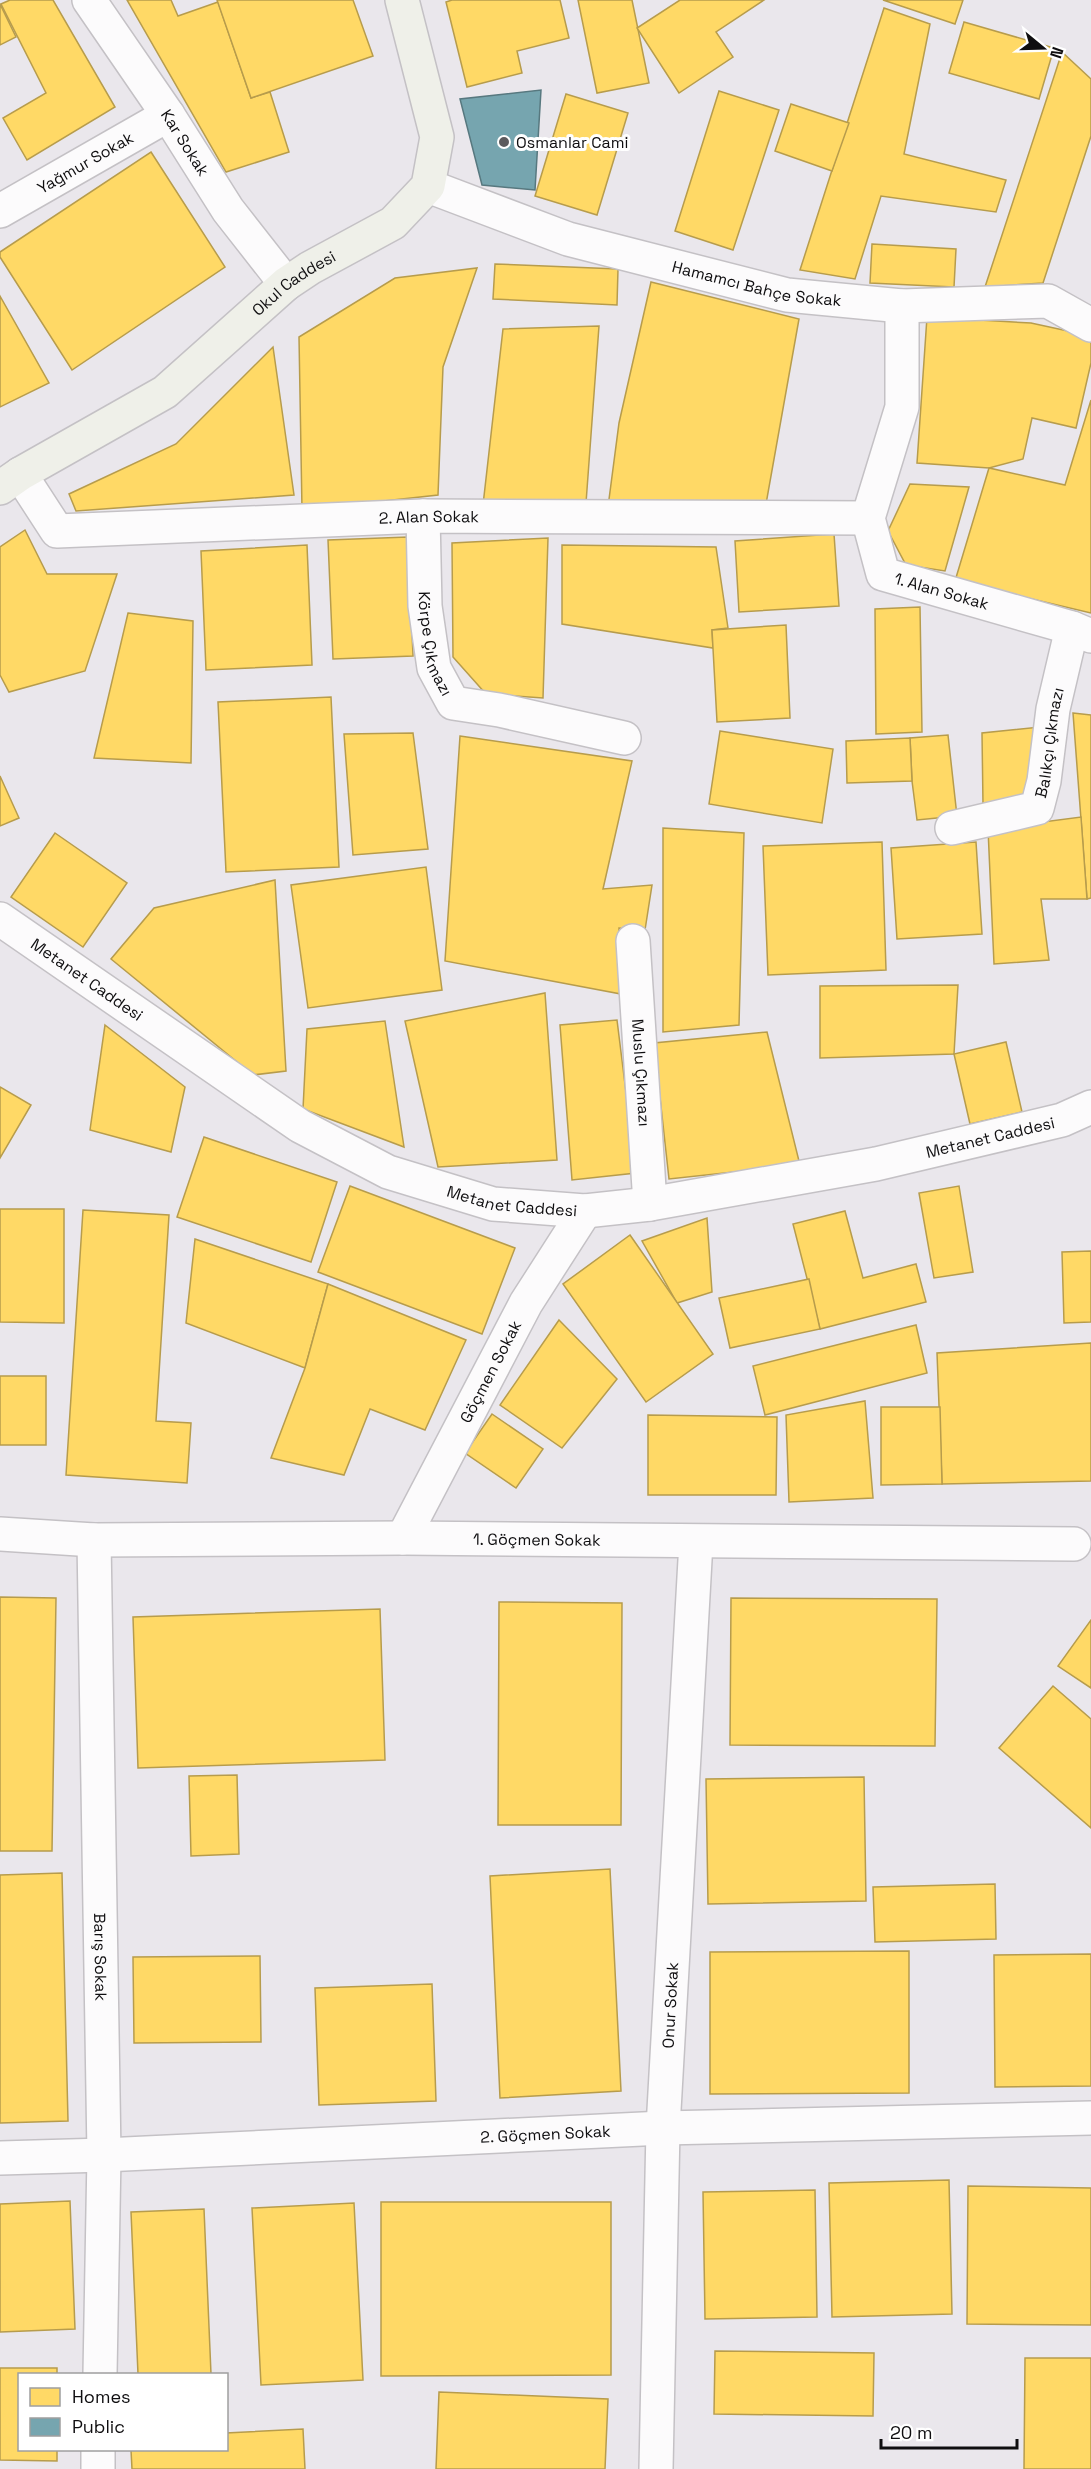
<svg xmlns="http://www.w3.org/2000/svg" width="1091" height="2469" font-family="'Space Grotesk',sans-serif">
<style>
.homes{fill:#ffd966;stroke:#b79c4c;stroke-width:1.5}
.public{fill:#76a5af;stroke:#57787f;stroke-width:1.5}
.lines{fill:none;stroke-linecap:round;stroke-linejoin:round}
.street-casing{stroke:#c4c1c5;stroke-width:36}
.secondary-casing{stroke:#c4c1c5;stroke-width:36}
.street{stroke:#fcfbfc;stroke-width:33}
.secondary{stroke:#eff0e9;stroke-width:33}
.poi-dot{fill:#5c5a5d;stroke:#fff;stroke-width:2}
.labels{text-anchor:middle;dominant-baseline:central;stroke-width:6;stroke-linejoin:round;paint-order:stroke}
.poi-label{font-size:16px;fill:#0f0e10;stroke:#fff;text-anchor:start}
.street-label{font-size:16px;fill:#0f0e10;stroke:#fff}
</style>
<rect width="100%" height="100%" fill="#eae7ec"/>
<!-- homes -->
<g class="homes">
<polygon points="10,0 53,0 115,107 27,160 3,118 46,93 1,4"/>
<polygon points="127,0 171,0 178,16 218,2 251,98 270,92 289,152 226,172"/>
<polygon points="217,0 353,0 373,56 251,98"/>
<polygon points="452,0 560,0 569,38 517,51 522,73 467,87 446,2"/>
<polygon points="578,0 632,0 649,83 597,93"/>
<polygon points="680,0 764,0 716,32 733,57 679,93 637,28"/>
<polygon points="883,0 963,0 955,24"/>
<polygon points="0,4 16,37 0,45"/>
<polygon points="884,8 930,24 904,154 1006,180 996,212 881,196 855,279 800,270"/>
<polygon points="964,22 1054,48 1039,99 949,73"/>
<polygon points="1062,52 1091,79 1091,136 1043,283 985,287"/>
<polygon points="719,91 779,110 733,250 675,231"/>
<polygon points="566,94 628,113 597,215 535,196"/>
<polygon points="791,104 849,123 832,171 775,151"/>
<polygon points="151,152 225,267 72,370 0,257 0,252"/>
<polygon points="872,244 956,249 954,287 870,283"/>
<polygon points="495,264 618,269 617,305 493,299"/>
<polygon points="477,268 443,367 438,495 302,510 299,337 395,278"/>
<polygon points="651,282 799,319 766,504 608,507 619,423"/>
<polygon points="0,296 49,383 0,407"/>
<polygon points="927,317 1031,323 1091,336 1091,363 1076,428 1032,418 1023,459 989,468 917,463"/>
<polygon points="599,326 586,503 483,505 503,329"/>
<polygon points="273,347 294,495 76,511 69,494 176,444"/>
<polygon points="1091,400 1091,613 955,581 989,468 1065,485"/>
<polygon points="910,484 969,487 945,571 906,565 888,531"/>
<polygon points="25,530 47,574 117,574 85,671 9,692 0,675 0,547"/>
<polygon points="834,534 839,606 739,612 735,541"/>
<polygon points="408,537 413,656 333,659 328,540"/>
<polygon points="548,538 543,698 486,694 453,657 452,543"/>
<polygon points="307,545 312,665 206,670 201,551"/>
<polygon points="562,545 716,547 728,628 712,630 713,648 562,624"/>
<polygon points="920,607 922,732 876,734 875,609"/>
<polygon points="128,613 193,621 191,763 94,758"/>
<polygon points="786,625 790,718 717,722 712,630"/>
<polygon points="331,697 339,867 226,872 218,702"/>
<polygon points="1073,713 1091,715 1091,898 1087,899"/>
<polygon points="1040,727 1031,798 983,805 982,733"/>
<polygon points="720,731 833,749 822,823 709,804"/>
<polygon points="413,733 428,849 353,855 344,734"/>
<polygon points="948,735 957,816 917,820 912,781 910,738"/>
<polygon points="460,736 632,761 603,889 652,885 645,930 619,928 621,994 445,961"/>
<polygon points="910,738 912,781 847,783 846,741"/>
<polygon points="0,776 19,818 0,826"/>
<polygon points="1081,817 1087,899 1041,899 1049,960 994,964 988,829"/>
<polygon points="663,828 744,833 739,1025 663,1032"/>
<polygon points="55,833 127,883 83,947 11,897"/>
<polygon points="882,842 886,970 768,975 763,846"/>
<polygon points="976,842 982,934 897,939 891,848"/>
<polygon points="426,867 442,990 308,1008 291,885"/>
<polygon points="275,880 286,1071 253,1075 111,959 154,908"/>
<polygon points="958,985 954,1054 820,1058 820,986"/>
<polygon points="545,993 557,1160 438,1167 405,1021"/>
<polygon points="617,1020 636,1173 572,1180 560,1025"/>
<polygon points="385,1021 404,1147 303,1109 307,1029"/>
<polygon points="105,1025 185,1087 171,1152 90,1130"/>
<polygon points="767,1032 800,1165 669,1179 654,1043"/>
<polygon points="1006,1042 1022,1112 970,1124 954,1054"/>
<polygon points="0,1087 31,1105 0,1158"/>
<polygon points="204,1137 337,1182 311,1262 177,1217"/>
<polygon points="350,1186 515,1248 482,1334 318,1272"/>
<polygon points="959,1186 973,1272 934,1278 919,1193"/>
<polygon points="0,1209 64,1209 64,1323 0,1322"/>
<polygon points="83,1210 169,1215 156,1421 191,1423 187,1483 66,1475"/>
<polygon points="845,1211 863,1278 916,1264 926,1302 820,1329 793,1224"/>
<polygon points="707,1218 712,1292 677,1303 642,1241"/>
<polygon points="630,1235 713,1354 646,1402 563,1284"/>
<polygon points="195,1239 328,1284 305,1368 186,1323"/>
<polygon points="1091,1251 1091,1322 1064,1323 1062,1252"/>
<polygon points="809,1279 820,1329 730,1348 719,1298"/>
<polygon points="328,1284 466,1340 425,1430 370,1409 344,1475 271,1458 305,1368"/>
<polygon points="559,1320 617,1379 562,1448 500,1405"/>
<polygon points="916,1325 927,1373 765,1415 753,1366"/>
<polygon points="1091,1343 1091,1481 942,1484 937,1353"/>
<rect x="0" y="1376" width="46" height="69"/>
<polygon points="865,1401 873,1498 789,1502 786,1415"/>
<polygon points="881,1407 940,1407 942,1484 881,1485"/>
<polygon points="492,1414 543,1449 516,1488 465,1453"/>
<polygon points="648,1415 777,1417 776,1495 648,1495"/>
<polygon points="0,1597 56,1598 52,1851 0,1851"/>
<polygon points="731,1598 937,1599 935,1746 730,1745"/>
<polygon points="499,1602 622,1603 621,1825 498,1825"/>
<polygon points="380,1609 385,1760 138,1768 133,1617"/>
<polygon points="1091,1620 1091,1688 1058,1666"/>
<polygon points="1053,1686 1091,1719 1091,1828 999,1748"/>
<polygon points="237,1775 239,1854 191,1856 189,1776"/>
<polygon points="864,1777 866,1901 708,1904 706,1779"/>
<polygon points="610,1869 621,2091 500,2098 490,1876"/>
<polygon points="62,1873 68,2121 0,2123 0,1875"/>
<polygon points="995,1884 996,1939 875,1942 873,1887"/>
<polygon points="909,1951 909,2093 710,2094 710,1952"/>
<polygon points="1091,1954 1091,2086 995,2087 994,1955"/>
<polygon points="260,1956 261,2042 134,2043 133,1957"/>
<polygon points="432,1984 436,2101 319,2105 315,1988"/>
<polygon points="949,2180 952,2314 832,2317 829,2183"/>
<polygon points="968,2186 1091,2188 1091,2325 967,2324"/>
<polygon points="815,2190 817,2317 705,2319 703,2192"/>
<polygon points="70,2201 75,2329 0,2332 0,2204"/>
<polygon points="381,2202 611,2202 611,2375 381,2376"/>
<polygon points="354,2203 363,2380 261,2385 252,2208"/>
<polygon points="204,2209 211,2374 138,2374 131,2212"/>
<polygon points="715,2351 874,2353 873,2416 714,2414"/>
<polygon points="1025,2358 1091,2358 1091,2469 1024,2469"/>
<polygon points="0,2368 57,2368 57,2374 20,2374 20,2450 57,2450 57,2461 0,2460"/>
<polygon points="439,2392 608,2399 605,2469 436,2469"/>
<polygon points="303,2429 305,2469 132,2469 131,2450 226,2450 226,2433"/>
</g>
<!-- public -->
<polygon class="public" points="541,90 535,190 482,185 460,99"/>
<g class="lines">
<defs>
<g id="street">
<path id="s1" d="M89 0 168 115 228 210 286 284"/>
<path id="s2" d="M428 186 568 239 787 295 902 306 1048 301 1091 325"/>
<path id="s3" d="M0 211 168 115"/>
<path id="s4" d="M902 306V407L868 518 883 574 1072 628 1091 636"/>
<path id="s5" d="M20 474 57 531 423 516 868 518"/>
<path id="s6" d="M423 516 425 606 434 668 453 703 499 710 624 738"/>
<path id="s7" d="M952 828 1037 808 1044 781 1053 709 1072 628"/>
<path id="s8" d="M0 919 300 1126 388 1172 493 1204 585 1211 650 1204 876 1164 1062 1120 1091 1107"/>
<path id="s9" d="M633 941 650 1204"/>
<path id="s10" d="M0 1534 94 1540 403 1538 1074 1544"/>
<path id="s11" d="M403 1538 526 1303 585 1211"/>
<path id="s12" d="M94 1540 104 2155 100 2374"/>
<path id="s13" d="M0 2158 104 2155 663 2128 1091 2118"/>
<polyline points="98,2469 98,2450"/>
<path id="s14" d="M656 2469 663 2128 696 1542"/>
</g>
<g id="secondary">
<path id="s15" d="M0 488 20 474 165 392 286 284 310 268 393 223 428 186 437 137 402 0"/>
</g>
</defs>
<!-- street casing -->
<use href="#street" class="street-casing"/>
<!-- secondary casing -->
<use href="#secondary" class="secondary-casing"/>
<!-- street -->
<use href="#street" class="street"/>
<!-- secondary -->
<use href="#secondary" class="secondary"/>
</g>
<!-- markers -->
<circle class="poi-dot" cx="504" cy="142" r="6"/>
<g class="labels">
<!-- poi labels -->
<g class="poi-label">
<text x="516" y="142">Osmanlar Cami</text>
</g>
<!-- street labels -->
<g class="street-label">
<text stroke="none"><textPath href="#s1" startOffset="172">Kar Sokak</textPath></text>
<text stroke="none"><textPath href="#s3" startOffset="98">Yağmur Sokak</textPath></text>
<text stroke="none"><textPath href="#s2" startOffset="344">Hamamcı Bahçe Sokak</textPath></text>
<text stroke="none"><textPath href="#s15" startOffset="360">Okul Caddesi</textPath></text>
<text stroke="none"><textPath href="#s5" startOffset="440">2. Alan Sokak</textPath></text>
<text stroke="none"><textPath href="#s4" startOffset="336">1. Alan Sokak</textPath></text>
<text stroke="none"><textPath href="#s6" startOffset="129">Körpe Çıkmazı</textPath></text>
<text stroke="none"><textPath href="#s7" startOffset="154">Balıkçı Çıkmazı</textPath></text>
<text stroke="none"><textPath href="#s8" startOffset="106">Metanet Caddesi</textPath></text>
<text stroke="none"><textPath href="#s9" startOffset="132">Muslu Çıkmazı</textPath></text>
<text stroke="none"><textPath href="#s8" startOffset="1078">Metanet Caddesi</textPath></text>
<text stroke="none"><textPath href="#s8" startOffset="592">Metanet Caddesi</textPath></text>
<text stroke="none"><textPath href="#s11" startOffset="188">Göçmen Sokak</textPath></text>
<text stroke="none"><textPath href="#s10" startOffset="537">1. Göçmen Sokak</textPath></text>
<text stroke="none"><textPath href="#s12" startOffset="417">Barış Sokak</textPath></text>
<text stroke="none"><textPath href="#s14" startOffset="464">Onur Sokak</textPath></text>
<text stroke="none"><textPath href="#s13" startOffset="546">2. Göçmen Sokak</textPath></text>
</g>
</g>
<!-- legend -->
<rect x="18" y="2373" width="210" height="78" fill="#ffffff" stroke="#9f9f9f" stroke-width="1.5"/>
<rect x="30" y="2388" width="30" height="18" fill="#ffd966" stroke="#9f9f9f" stroke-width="1.5"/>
<text x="72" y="2403" font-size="18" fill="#0f0e10">Homes</text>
<rect x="30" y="2418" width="30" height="18" fill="#76a5af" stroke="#9f9f9f" stroke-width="1.5"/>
<text x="72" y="2433" font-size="18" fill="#0f0e10">Public</text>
<!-- north arrow -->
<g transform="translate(1043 48) rotate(109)" stroke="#ffffff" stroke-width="4.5" paint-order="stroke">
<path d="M0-4.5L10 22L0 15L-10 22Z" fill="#0f0e10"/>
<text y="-9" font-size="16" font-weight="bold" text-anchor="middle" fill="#0f0e10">N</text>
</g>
<!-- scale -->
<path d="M881 2439v9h136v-9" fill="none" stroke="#0f0e10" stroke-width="3"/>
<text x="890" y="2439" font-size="18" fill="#0f0e10" stroke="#ffffff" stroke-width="4.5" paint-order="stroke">20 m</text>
</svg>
